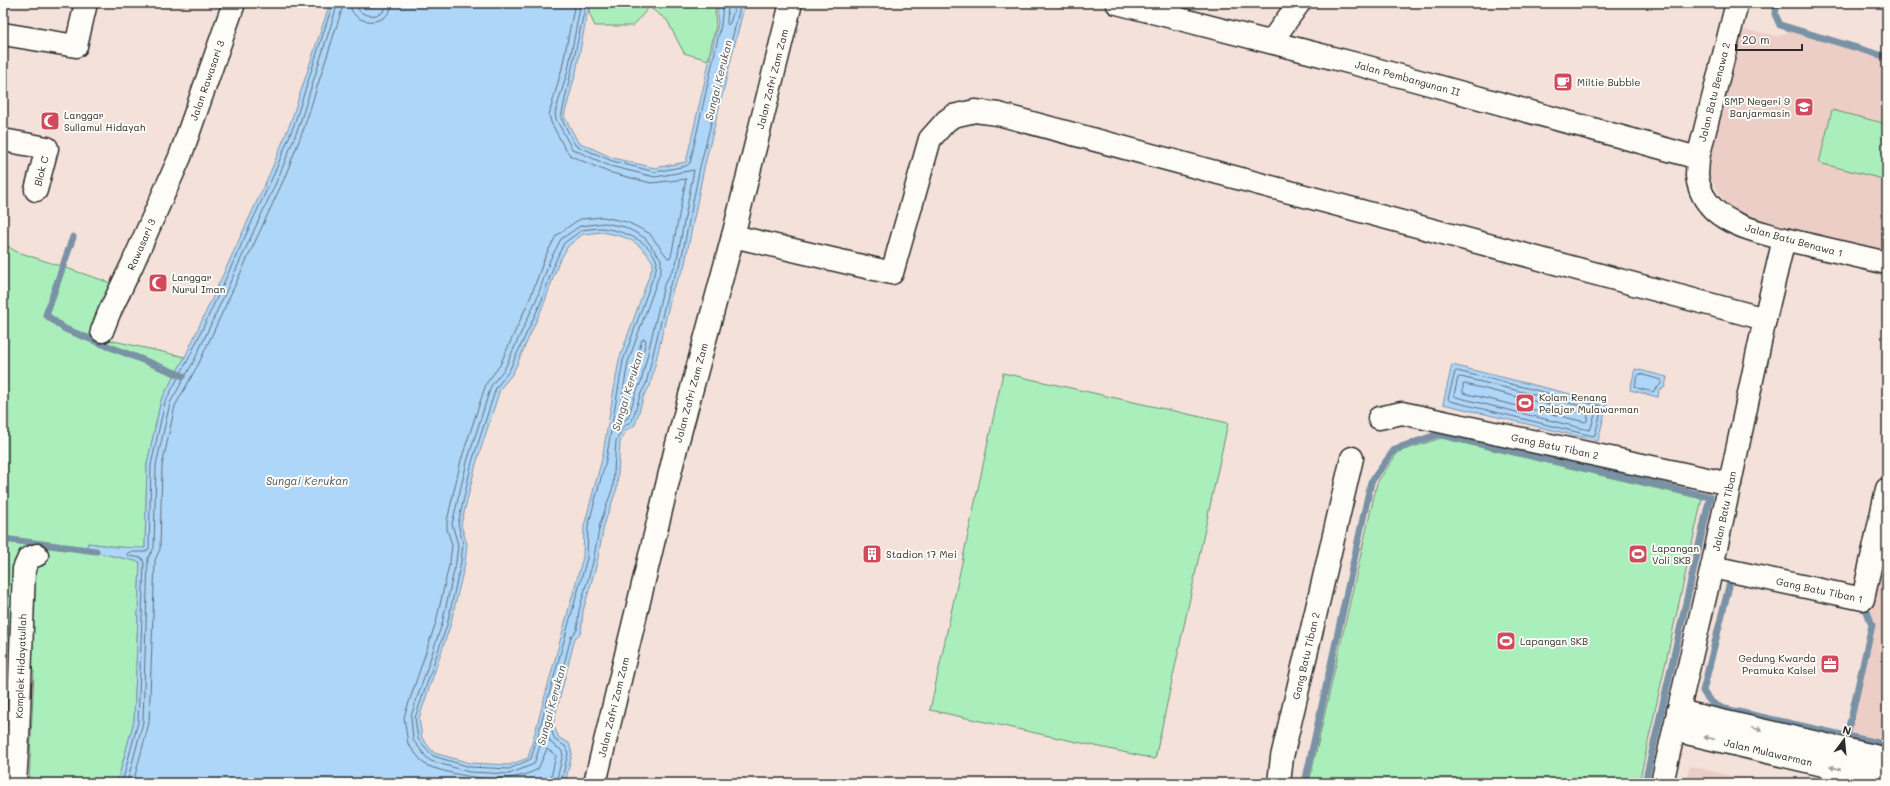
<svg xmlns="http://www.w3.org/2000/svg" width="1890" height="786" font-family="Mali,sans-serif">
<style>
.built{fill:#eccec6}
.green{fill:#aaefbb;stroke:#6a8d73}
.water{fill:#aed6f8;stroke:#7a92a6;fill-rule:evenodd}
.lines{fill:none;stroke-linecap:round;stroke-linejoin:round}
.shore{stroke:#5f6f7d;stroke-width:1}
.stream{stroke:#7a92a6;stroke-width:7}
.street-casing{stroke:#2b2b2b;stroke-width:25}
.secondary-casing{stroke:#2b2b2b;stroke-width:25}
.street{stroke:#fdfcf7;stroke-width:22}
.secondary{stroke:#fdfcf7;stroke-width:22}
.oneway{fill:#9e9e9b}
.labels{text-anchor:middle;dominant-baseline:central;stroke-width:4;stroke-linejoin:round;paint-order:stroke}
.street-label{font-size:10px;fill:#2b2b2b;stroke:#fdfcf7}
.poi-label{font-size:10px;fill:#2b2b2b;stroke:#fdfcf7;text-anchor:start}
.water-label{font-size:11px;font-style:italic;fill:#4c565e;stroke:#fdfcf7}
</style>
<rect width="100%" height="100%" fill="#f3e1da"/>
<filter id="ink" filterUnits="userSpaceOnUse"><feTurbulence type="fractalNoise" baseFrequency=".025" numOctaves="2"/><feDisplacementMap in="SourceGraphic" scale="8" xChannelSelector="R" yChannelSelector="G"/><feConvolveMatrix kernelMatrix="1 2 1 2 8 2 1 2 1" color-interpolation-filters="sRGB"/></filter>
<g filter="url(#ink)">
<!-- built -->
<g class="built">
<polygon points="1741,29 1779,36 1790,31 1887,55 1887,251 1733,215 1704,168"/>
<polygon points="1887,522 1887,743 1850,735 1875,622 1868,605"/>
<polygon points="3,742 10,742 8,783 3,783"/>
<polygon points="1690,766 1760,783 1685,783"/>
</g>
<!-- green -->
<g class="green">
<polygon points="592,3 717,3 715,14 716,25 708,60 684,53 667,20 649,7 633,26 595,26 589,13"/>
<polygon points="1832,110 1887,124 1887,180 1819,163"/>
<polygon points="3,243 15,251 117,285 96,337 185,357 161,400 147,464 145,549 117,547 88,543 86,550 140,562 134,721 117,783 29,783 34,671 3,667"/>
<polygon points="1003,373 1228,423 1155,759 930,710"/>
<polygon points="1441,438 1702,499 1639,783 1309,783 1377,483 1398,452"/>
</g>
<!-- water -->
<g class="water">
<path d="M330 3H353L375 7 378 3H591L587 14 576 72 564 116 578 142 613 158 655 168 686 162 718 24 717 13 719 3H745L704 168 684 268 673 288 650 386 644 395 635 425 626 430 620 442 617 488 604 525 597 563 583 611 581 633 575 638 553 724 559 738 569 743 572 754 565 783H117L134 721 140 562 86 550 88 543 117 547 145 548 147 464 161 400 185 357 270 173 290 124ZM602 232C628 237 638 240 653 262L652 268 619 360 602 459 584 526 583 557 528 758 509 765 490 764 470 763 434 753 422 738 419 718 450 626 465 563 467 544 461 525 476 464 500 389 513 373 545 301 558 264 568 246 583 234Z"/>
<polygon points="1452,365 1607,403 1598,441 1443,404"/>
<polygon points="1635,369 1667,377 1665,387 1659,390 1658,397 1630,390"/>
</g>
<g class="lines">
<!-- shore -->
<g class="shore">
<path d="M350 3C350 27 391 28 392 3"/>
<path d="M356 3C356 15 374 19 383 12L386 3"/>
<polyline points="586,3 561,118 575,145 612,161 655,172 686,166 690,163 721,25 723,3"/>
<polyline points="728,3 727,23 728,25 730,23 736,3"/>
<path d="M602 228C623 231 650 240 657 262L656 269 623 361 606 460 588 526 587 558 531 759 509 769 470 767 433 756 418 739 415 718 447 625 461 562 463 544 458 524 472 462 496 388 509 371 542 300 555 262 564 243 582 230Z"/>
<polygon points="645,339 646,341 636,380 632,383 631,381 634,364 642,340"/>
<polygon points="1457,371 1601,406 1602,408 1595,435 1593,436 1450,401 1448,399 1455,372"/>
<polygon points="1640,374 1661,380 1661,384 1653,392 1637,388 1635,386 1638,376"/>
<polygon points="1461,377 1594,409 1596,411 1591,428 1589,430 1456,397 1454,395 1458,378"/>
<polygon points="1465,384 1587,414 1588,416 1587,421 1585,422 1463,393 1463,385"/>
<polyline points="122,783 138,722 144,563 142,558 128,556 127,554 129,552 145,552 149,549 151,465 165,402 189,358 274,174 294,125 333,3"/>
<polyline points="127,783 143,722 148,558 154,548 156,465 170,403 194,361 279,176 299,126 338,3"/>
<polyline points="133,783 149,723 155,560 160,549 162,466 175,406 199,363 284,179 304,128 344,3"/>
<path d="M550 783 556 755 547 749 538 769C508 786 459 777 428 766L423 763 408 744 404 717 436 622 450 561 452 545 447 529V521L461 460 486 384 500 365 531 296 545 257 556 236 575 222 581 219 603 217 627 222 649 233 668 258 671 257 686 179 651 183 608 172 571 156 565 149 551 122 549 115 562 68 575 3"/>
<polyline points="556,783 563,754 561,750 551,743 546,733 544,734 534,764 509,774 469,772 431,761 427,758 413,740 411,716 442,624 456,562 458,545 452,524 467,462 491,386 505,368 537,298 550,260 561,239 580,226 605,223 625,227 645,238 661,259 661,270 628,362 618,421 619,423 628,418 636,392 641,382 664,285 676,264 694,170 655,177 610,166 572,149 556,119 555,113 568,70 581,3"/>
<polyline points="561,783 568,753 565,746 555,740 549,724 571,637 577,630 579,610 593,562 600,524 613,487 616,441 623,427 632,421 641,393 646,384 669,287 680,266 700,167 741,3"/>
</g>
<!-- stream -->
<g class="stream">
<polyline points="1777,3 1775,14 1780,25 1887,57"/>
<polyline points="73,237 46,315 65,329 183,376"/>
<polyline points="3,539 96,551"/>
<path d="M1730 582 1703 691C1709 701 1713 705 1725 709L1887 745"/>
<polyline points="1847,736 1872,625 1865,606 1867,600"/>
<polyline points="1305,783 1371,482 1395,449 1439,434 1710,497 1645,783"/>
</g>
<defs>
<g id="street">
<polyline points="1165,15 1173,3"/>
<polyline points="3,34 76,46 86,3"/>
<polyline points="1271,42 1299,3"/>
<polyline points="3,140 47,148 36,190"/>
<polyline points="733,236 892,273 930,139 946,121 953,116 975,111 998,114 1765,319"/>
<polyline points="1784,239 1887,263"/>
<path id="s1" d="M102 331 109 313 132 265 180 157 234 3"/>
<path id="s2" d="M1379 418 1402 413 1730 484"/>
<path id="s3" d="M1712 567 1863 599 1887 489"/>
<path id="s4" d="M15 783 18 737 24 569 29 558 37 555"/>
<path id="s5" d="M1279 783 1282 757 1352 458"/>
<polyline points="1662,783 1674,730"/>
</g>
<g id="secondary">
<path id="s6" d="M1117 3 1364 66 1698 158"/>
<path id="s7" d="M1737 3 1698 158C1698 164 1697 170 1697 176 1703 221 1749 229 1784 239L1765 319 1712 567 1674 730 1887 780"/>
<polyline points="1678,711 1887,759"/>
<path id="s8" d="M595 783 677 444 733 236 791 3"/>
</g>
</defs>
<!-- street casing -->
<use href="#street" class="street-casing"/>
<!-- secondary casing -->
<use href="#secondary" class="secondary-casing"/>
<!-- street -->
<use href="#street" class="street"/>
<!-- secondary -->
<use href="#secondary" class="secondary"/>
</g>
<!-- one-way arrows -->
<defs><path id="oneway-solid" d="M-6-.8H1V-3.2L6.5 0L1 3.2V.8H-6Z"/></defs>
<g class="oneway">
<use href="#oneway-solid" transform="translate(1757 729) rotate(13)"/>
<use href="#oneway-solid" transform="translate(1709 738) rotate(-167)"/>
<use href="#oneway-solid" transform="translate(1835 768) rotate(-167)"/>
</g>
</g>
<!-- icons -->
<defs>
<symbol id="cafe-square" viewBox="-11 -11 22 22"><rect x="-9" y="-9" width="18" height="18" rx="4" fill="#d1495b" stroke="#fdfcf7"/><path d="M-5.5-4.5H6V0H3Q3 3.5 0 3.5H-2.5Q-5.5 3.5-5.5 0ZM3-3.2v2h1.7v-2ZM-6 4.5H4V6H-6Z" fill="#fff"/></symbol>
<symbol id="school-square" viewBox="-11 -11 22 22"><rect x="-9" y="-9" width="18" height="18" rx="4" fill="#d1495b" stroke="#fdfcf7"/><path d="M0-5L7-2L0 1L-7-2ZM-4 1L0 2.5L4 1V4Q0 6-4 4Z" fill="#fff"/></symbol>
<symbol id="mosque-square" viewBox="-11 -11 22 22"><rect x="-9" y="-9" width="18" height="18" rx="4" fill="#d1495b" stroke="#fdfcf7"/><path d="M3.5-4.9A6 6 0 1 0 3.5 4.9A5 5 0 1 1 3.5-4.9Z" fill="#fff"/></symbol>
<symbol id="stadium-square" viewBox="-11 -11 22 22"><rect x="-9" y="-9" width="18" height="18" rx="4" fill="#d1495b" stroke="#fdfcf7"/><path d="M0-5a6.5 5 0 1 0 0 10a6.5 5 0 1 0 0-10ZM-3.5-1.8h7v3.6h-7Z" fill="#fff"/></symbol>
<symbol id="building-square" viewBox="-11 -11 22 22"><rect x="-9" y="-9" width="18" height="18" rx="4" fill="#d1495b" stroke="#fdfcf7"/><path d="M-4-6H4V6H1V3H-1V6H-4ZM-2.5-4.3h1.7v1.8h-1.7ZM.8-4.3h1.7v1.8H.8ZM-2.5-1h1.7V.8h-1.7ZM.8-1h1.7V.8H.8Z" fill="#fff"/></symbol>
<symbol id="office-square" viewBox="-11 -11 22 22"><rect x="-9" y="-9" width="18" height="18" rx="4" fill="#d1495b" stroke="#fdfcf7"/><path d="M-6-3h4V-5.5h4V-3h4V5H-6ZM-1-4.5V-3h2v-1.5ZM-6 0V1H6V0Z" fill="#fff"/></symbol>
</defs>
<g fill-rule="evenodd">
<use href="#cafe-square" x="1552" y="71" width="22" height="22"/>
<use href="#school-square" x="1793" y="96" width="22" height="22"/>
<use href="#mosque-square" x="39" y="110" width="22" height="22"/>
<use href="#mosque-square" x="147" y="272" width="22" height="22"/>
<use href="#stadium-square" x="1514" y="392" width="22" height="22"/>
<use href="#building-square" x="861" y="543" width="22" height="22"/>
<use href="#stadium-square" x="1627" y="543" width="22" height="22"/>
<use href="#stadium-square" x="1495" y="630" width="22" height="22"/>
<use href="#office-square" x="1819" y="653" width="22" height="22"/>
</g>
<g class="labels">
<!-- street labels -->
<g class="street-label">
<text stroke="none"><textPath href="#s6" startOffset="300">Jalan Pembangunan II</textPath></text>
<text stroke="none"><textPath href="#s8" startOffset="726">Jalan Zafri Zam Zam</textPath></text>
<text stroke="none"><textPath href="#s1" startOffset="272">Jalan Rawasari 3</textPath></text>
<text transform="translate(1714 92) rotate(-76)">Jalan Batu Benawa 2</text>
<text transform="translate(41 171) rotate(-75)">Blok C</text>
<text transform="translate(1794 240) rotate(15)">Jalan Batu Benawa 1</text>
<text stroke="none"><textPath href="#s1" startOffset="95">Rawasari 3</textPath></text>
<text stroke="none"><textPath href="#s8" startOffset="402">Jalan Zafri Zam Zam</textPath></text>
<text stroke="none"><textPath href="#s2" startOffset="180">Gang Batu Tiban 2</textPath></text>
<text transform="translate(1724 511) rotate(-78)">Jalan Batu Tiban</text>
<text stroke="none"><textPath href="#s3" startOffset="110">Gang Batu Tiban 1</textPath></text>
<text stroke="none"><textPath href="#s5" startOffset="130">Gang Batu Tiban 2</textPath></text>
<text stroke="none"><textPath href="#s4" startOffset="117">Komplek Hidayatullah</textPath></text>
<text stroke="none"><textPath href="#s8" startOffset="78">Jalan Zafri Zam Zam</textPath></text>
<text stroke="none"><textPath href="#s7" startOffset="893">Jalan Mulawarman</textPath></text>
</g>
<!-- poi labels -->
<g class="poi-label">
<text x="1577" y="82">Miltie Bubble</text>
<text x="1790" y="101" text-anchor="end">SMP Negeri 9<tspan x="1790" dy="12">Banjarmasin</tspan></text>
<text x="64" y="115">Langgar<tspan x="64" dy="12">Sullamul Hidayah</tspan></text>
<text x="172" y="277">Langgar<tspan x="172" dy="12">Nurul Iman</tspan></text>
<text x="1539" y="397">Kolam Renang<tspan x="1539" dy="12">Pelajar Mulawarman</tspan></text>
<text x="1652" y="548">Lapangan<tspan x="1652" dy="12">Voli SKB</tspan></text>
<text x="886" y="554">Stadion 17 Mei</text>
<text x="1520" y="641">Lapangan SKB</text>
<text x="1816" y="658" text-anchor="end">Gedung Kwarda<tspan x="1816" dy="12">Pramuka Kalsel</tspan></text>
</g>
<!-- water labels -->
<g class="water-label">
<text transform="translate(718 80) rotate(-76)">Sungai Kerukan</text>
<text transform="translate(627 391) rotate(-73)">Sungai Kerukan</text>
<text x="307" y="480">Sungai Kerukan</text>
<text transform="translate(551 705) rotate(-75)">Sungai Kerukan</text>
</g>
</g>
<!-- margin -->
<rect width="1890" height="786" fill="none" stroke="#fdfcf7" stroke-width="16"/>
<rect x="8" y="8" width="1874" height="770" fill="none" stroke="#2b2b2b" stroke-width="1.5" filter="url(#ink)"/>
<!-- north arrow -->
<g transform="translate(1844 740) rotate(16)" stroke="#fdfcf7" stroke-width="3" paint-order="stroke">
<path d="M0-3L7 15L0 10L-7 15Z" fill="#2b2b2b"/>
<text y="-6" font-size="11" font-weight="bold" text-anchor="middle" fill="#2b2b2b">N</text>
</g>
<!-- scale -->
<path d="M1736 44v6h66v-6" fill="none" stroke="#2b2b2b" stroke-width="2"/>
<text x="1742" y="44" font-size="12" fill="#2b2b2b" stroke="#fdfcf7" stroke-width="3" paint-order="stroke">20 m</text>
</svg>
